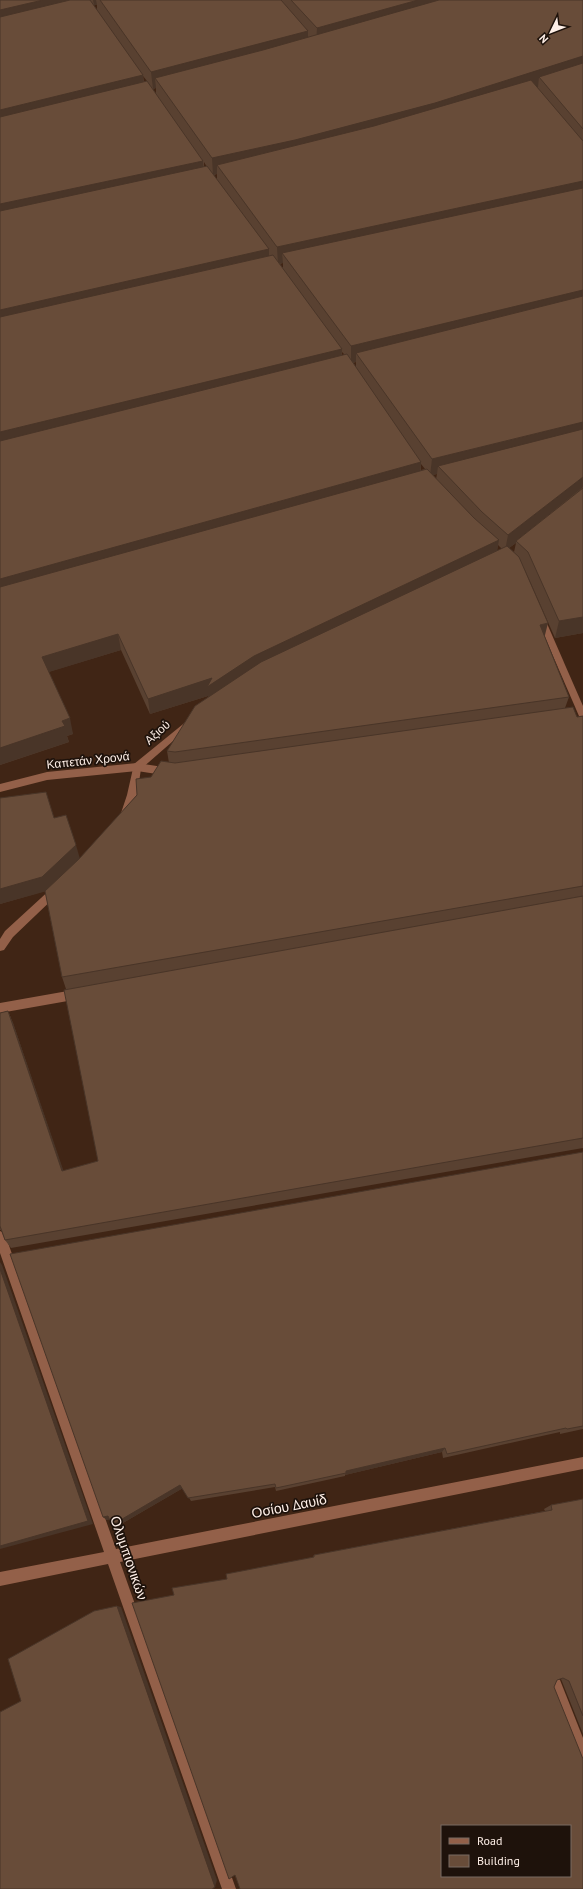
<svg xmlns="http://www.w3.org/2000/svg" width="583" height="1889" viewBox="0 0 583 1889" font-family="'PT Sans',sans-serif">
<style>
.lines{fill:none;stroke-linecap:round;stroke-linejoin:round}
.lane{fill:#936049;fill-rule:evenodd}
.street{fill:#936049;fill-rule:evenodd}
.wall{fill:#594131;fill-rule:evenodd}
.shaded-wall{fill:#493528}
.building{fill:#684c39;stroke:#493528;fill-rule:evenodd}
.labels{text-anchor:middle;dominant-baseline:central;stroke-width:3.5;stroke-linejoin:round;paint-order:stroke}
.street-label{font-size:12px;fill:#feefe7;stroke:#1e120b}
.near-street-label{font-size:14px;fill:#feefe7;stroke:#1e120b}
</style>
<rect width="100%" height="100%" fill="#402515"/>
<g class="lines">
<g class="lane">
<polygon points="193,716 197,719 196,721 141,769 137,795 130,816 125,820 122,819 120,816 127,795 134,764"/>
<polygon points="56,886 59,887 61,890 59,893 13,937 4,950 0,951 0,939 5,931 53,887"/>
</g>
<g class="street">
<polygon points="541,616 545,619 583,706 583,719 579,716 537,619"/>
<polygon points="137,763 170,768 175,772 170,776 137,771 47,780 0,792 0,784 47,772"/>
<polygon points="79,989 83,991 84,994 83,997 79,999 0,1013 0,1003"/>
<polygon points="0,1231 4,1233 6,1237 116,1549 583,1457 583,1469 120,1562 236,1889 222,1889 108,1564 0,1586 0,1572 104,1552 0,1253"/>
<polygon points="555,1678 560,1680 583,1738 583,1762 578,1760 548,1685 550,1680"/>
</g>
</g>
<g class="wall">
<path d="M0 0H583V633L555 638 524 568 545 637 569 697 565 708 577 717 583 716V1148L11 1248 5 1240 1 1230H0V1013L8 1011 13 1023 63 1171 98 1161 66 989 62 977 45 891 0 904V798L54 818 80 859 137 795 151 777 169 763 167 751 208 697V696L150 714 121 650 48 672 73 734 67 736 69 742 0 765ZM94 5H97V10ZM143 76 147 81H144ZM156 88V94L153 89ZM204 162 207 167H204ZM217 174V180L214 175ZM283 263V268L280 264ZM342 352 345 355 342 356ZM356 362V367L353 363ZM421 464 425 469 421 470ZM437 474 436 479 433 475ZM516 543 514 552 509 548ZM498 545 502 549 497 551Z"/>
<polygon points="583,1152 583,1429 560,1434 560,1432 443,1458 442,1452 345,1475 345,1476 276,1491 275,1487 191,1501 183,1488 116,1527 109,1519 107,1520 103,1517"/>
<polygon points="583,1499 583,1734 561,1679 560,1679 174,1595 227,1579 313,1557 314,1555 545,1511 544,1509 551,1505"/>
</g>
<g class="shaded-wall">
<polygon points="43,0 85,0 0,28 0,10"/>
<polygon points="93,0 96,0 97,5 94,5"/>
<polygon points="418,0 476,0 316,45 317,28"/>
<polygon points="308,31 308,48 155,78 156,88 153,89 151,72"/>
<polygon points="583,56 583,72 539,77 538,87 434,121 217,165 217,174 213,175 212,158"/>
<polygon points="143,75 145,92 0,128 0,110"/>
<polygon points="203,161 204,178 0,222 0,204"/>
<polygon points="583,181 583,198 282,253 283,263 278,264 277,247"/>
<polygon points="269,249 269,266 0,328 0,310"/>
<polygon points="583,290 583,306 356,353 356,362 351,363 351,346"/>
<polygon points="342,349 341,366 0,450 0,432"/>
<polygon points="583,422 583,438 438,466 437,474 430,476 432,459"/>
<polygon points="421,462 420,479 0,596 0,579"/>
<polygon points="583,477 583,487 516,541 516,543 505,551 508,535"/>
<polygon points="499,540 496,557 208,702 208,696 150,714 148,699 254,656"/>
<polygon points="583,617 583,633 555,638 559,621"/>
<polygon points="548,623 544,639 540,625"/>
<polygon points="118,634 121,650 46,673 42,657"/>
<polygon points="70,718 73,734 67,736 69,742 0,765 0,748"/>
<polygon points="76,845 80,859 47,891 0,904 0,889"/>
<polygon points="8,1011 13,1023 67,1181 62,1171"/>
<polygon points="0,1262 2,1265 93,1524 0,1549"/>
<polygon points="445,1448 442,1452 345,1475 346,1471"/>
<polygon points="180,1485 183,1488 116,1527 112,1525"/>
<polygon points="108,1516 112,1519 107,1520 103,1517"/>
<polygon points="117,1606 121,1607 217,1880 215,1887"/>
</g>
<g class="building">
<polygon points="0,0 43,0 0,10"/>
<polygon points="70,0 90,0 143,75 0,110 0,17"/>
<polygon points="100,0 281,0 308,31 151,72"/>
<polygon points="291,0 418,0 317,28"/>
<polygon points="439,0 583,0 583,56 435,103 295,140 212,158 155,78 263,50"/>
<polygon points="583,63 583,129 539,77"/>
<polygon points="531,80 583,141 583,181 277,247 217,165 374,126"/>
<polygon points="147,81 203,161 0,204 0,117"/>
<polygon points="207,166 269,249 0,310 0,211"/>
<polygon points="583,188 583,290 351,346 282,253"/>
<polygon points="273,255 342,349 0,432 0,317"/>
<polygon points="583,296 583,422 432,459 356,353"/>
<polygon points="347,354 421,462 0,579 0,441"/>
<polygon points="583,429 583,477 508,535 482,512 438,466"/>
<polygon points="427,469 474,518 499,540 254,656 207,687 212,678 148,699 118,634 42,657 70,718 62,721 65,726 0,748 0,587"/>
<polygon points="583,488 583,617 559,621 528,552 516,541"/>
<polygon points="507,546 519,557 548,623 540,625 569,697 175,752 167,751 195,706 261,662"/>
<polygon points="573,707 577,717 583,716 583,886 62,977 45,891 79,859 137,795 136,779 151,777 161,761 175,763"/>
<polygon points="46,792 54,818 66,815 76,845 42,877 0,889 0,798"/>
<polygon points="583,896 583,1138 5,1240 0,1226 0,1013 8,1011 62,1171 98,1161 64,990"/>
<polygon points="583,1152 583,1426 567,1429 566,1428 447,1454 445,1448 346,1471 346,1473 276,1488 275,1484 188,1498 180,1485 112,1525 108,1516 103,1517 10,1254"/>
<polygon points="0,1269 88,1521 0,1546"/>
<path d="M583 1499V1716L569 1681 563 1678 557 1680 554 1687 583 1759V1889H240L235 1875 229 1879 132 1603 174 1595 172 1588 227 1579 226 1574 314 1557V1555L552 1510 551 1505ZM442 1826H570V1876H442Z"/>
<polygon points="117,1606 215,1887 212,1889 0,1889 0,1712 21,1701 8,1659 94,1611"/>
</g>
<g class="labels">
<g class="street-label">
<text transform="translate(157 732) rotate(-42)">Αξιού</text>
<text transform="translate(88 760) rotate(-6)">Καπετάν Χρονά</text>
</g>
<g class="near-street-label">
<text transform="translate(289 1506) rotate(-11)">Οσίου Δαυίδ</text>
<text transform="translate(129 1558) rotate(71)">Ολυμπιονικών</text>
</g>
</g>
<rect x="441" y="1825" width="130" height="52" fill="#1e120b" stroke="#786a63"/>
<rect x="449" y="1838" width="20" height="6" fill="#936049" stroke="#786a63"/>
<text x="477" y="1845" font-size="12" fill="#feefe7">Road</text>
<rect x="449" y="1855" width="20" height="12" fill="#684c39" stroke="#786a63"/>
<text x="477" y="1865" font-size="12" fill="#feefe7">Building</text>
<g transform="translate(551 32) rotate(227)" stroke="#1e120b" stroke-width="3" paint-order="stroke">
<path d="M0-3L7 15L0 10L-7 15Z" fill="#feefe7"/>
<text y="-6" font-size="11" font-weight="bold" text-anchor="middle" fill="#feefe7">N</text>
</g>
</svg>
